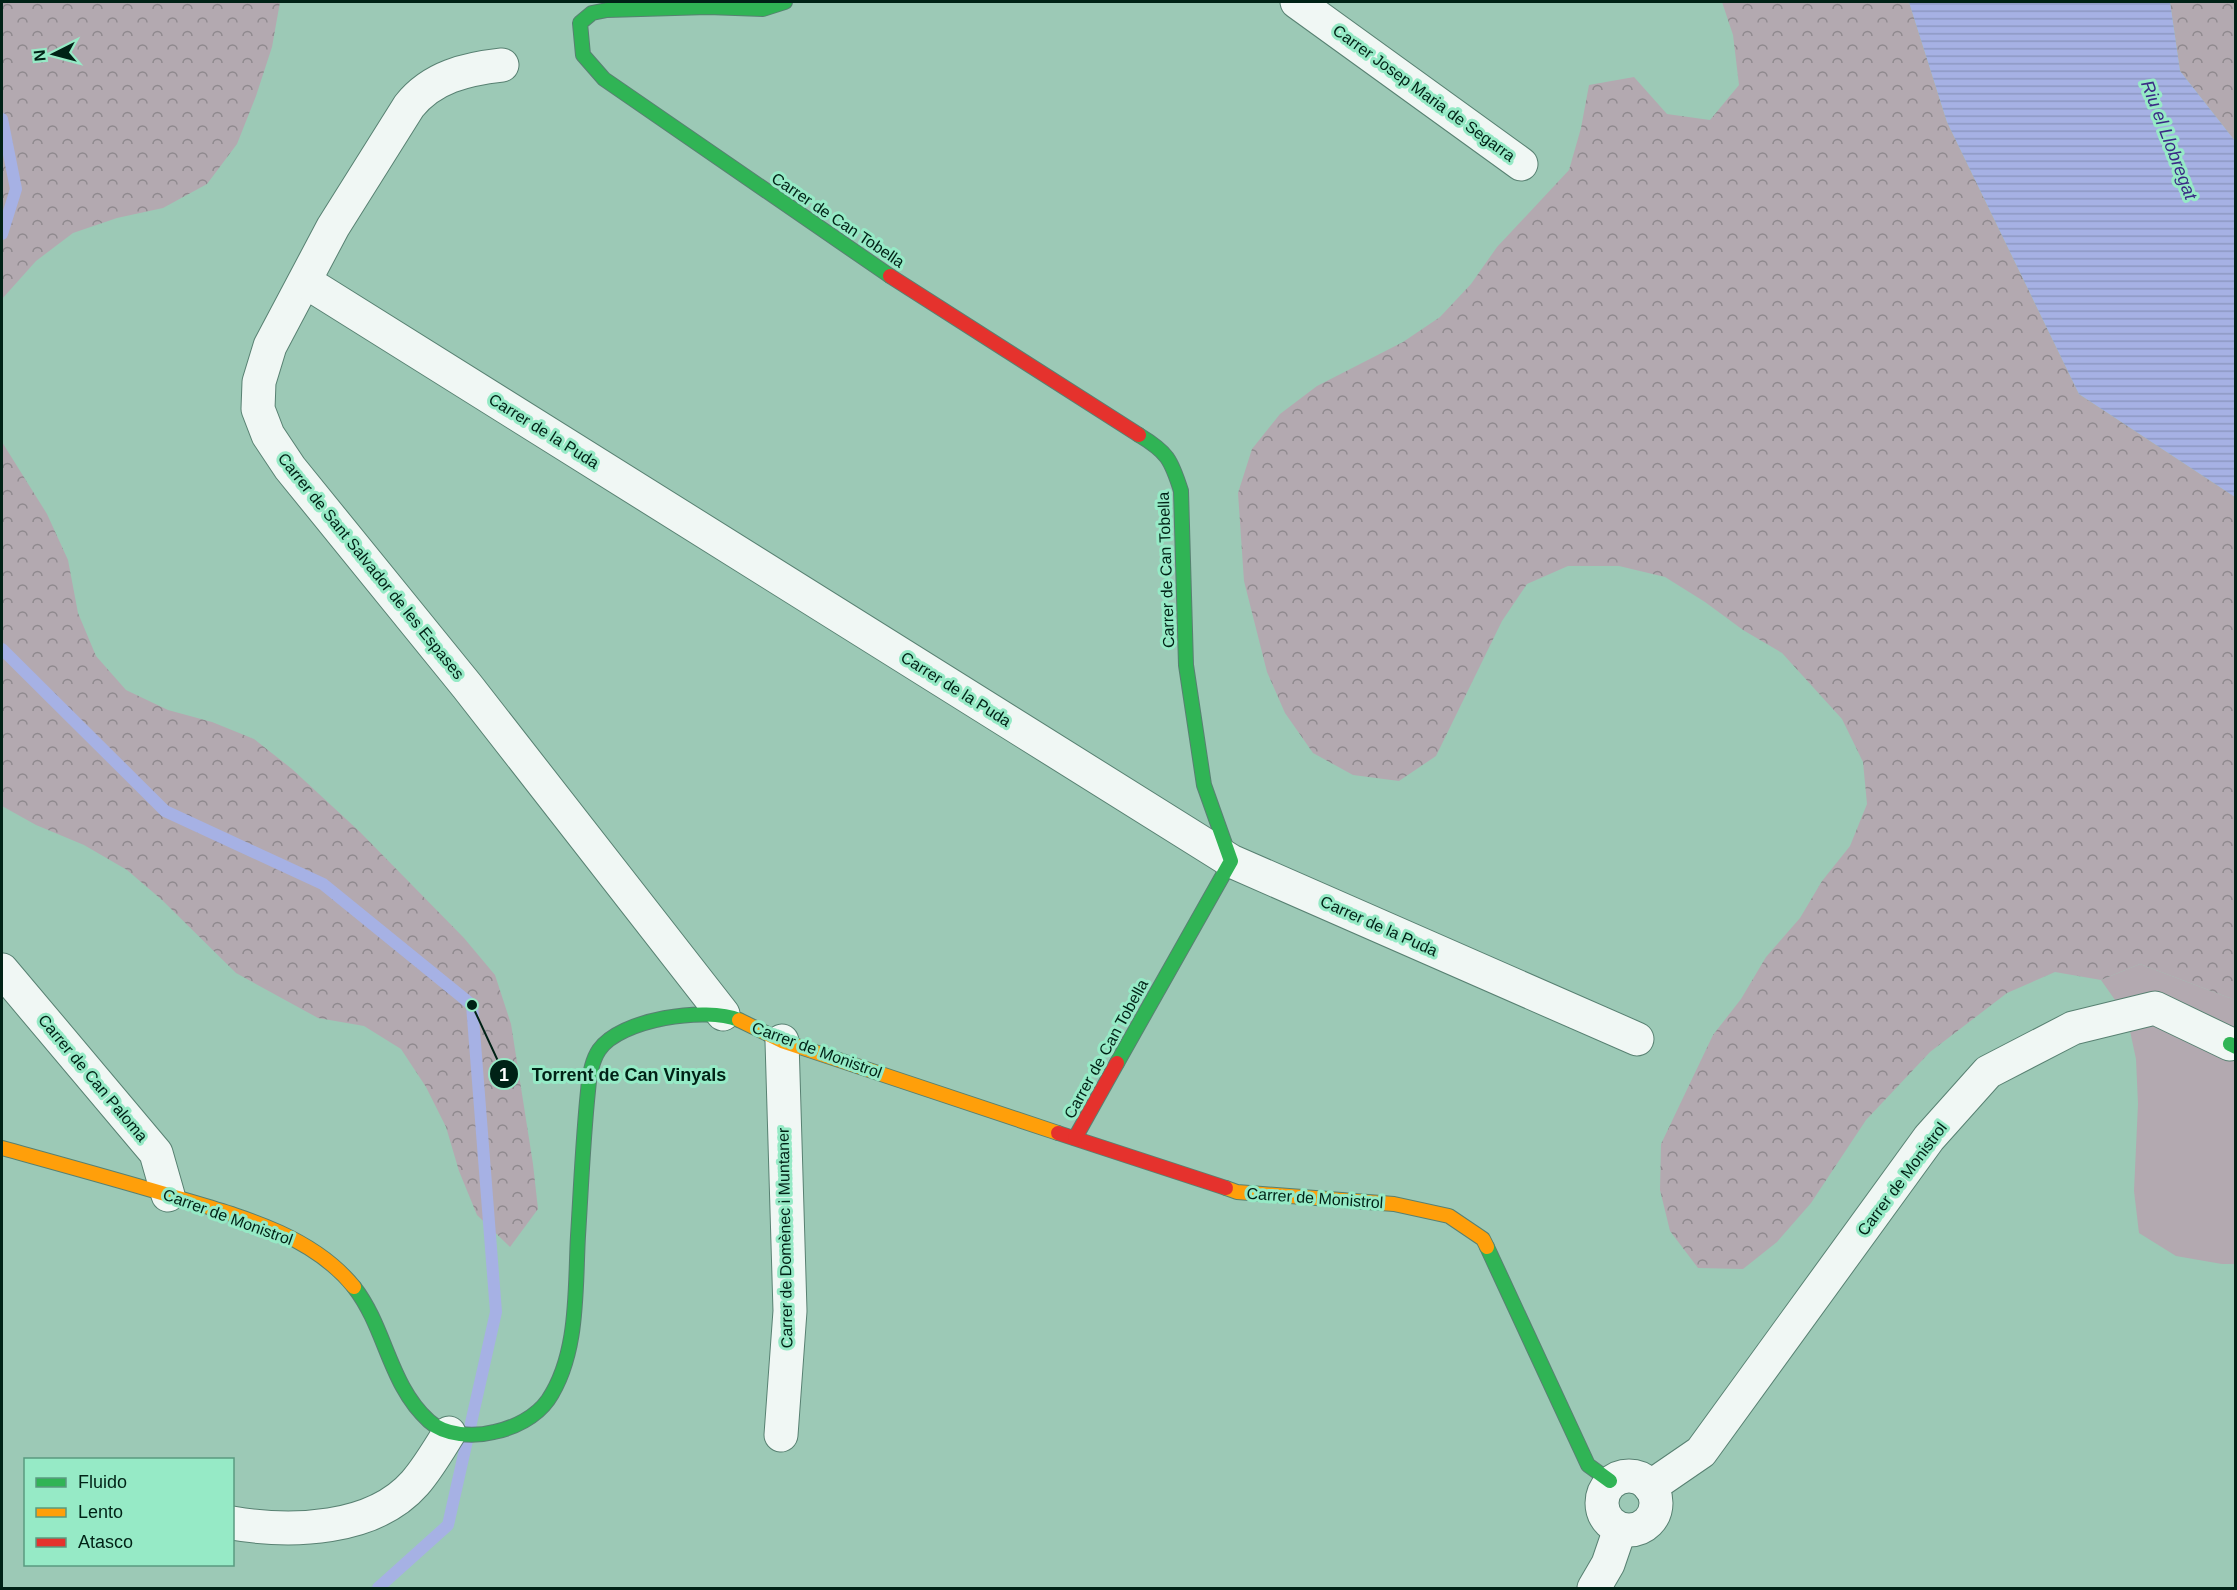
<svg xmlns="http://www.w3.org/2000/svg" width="2237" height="1590" viewBox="0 0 2237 1590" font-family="Arial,sans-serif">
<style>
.green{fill:#b3a9b0}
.forest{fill:url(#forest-crowns)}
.water{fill:url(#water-rules)}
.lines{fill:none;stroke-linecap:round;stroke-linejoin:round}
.stream{stroke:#a6b1e4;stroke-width:12}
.street-casing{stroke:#588172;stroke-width:35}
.fast-casing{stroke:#588172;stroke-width:16}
.slow-casing{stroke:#588172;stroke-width:16}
.jam-casing{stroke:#588172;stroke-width:16}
.street{stroke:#f0f7f4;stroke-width:33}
.fast{stroke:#30b455;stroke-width:14}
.slow{stroke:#ff9f0a;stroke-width:14}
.jam{stroke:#e5322d;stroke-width:14}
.labels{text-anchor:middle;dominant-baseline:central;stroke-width:6;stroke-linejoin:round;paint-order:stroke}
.street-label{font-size:16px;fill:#002216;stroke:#96eac6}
.water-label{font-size:18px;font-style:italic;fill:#3b2a85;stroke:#96eac6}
.leader{fill:none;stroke:#002216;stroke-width:2}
.callout-dot{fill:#002216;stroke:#96eac6;stroke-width:2}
.mark-label{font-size:18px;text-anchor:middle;font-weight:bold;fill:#fff}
.callout-label{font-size:18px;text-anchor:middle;font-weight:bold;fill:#002216;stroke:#96eac6;stroke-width:6;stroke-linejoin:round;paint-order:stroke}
</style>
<defs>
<pattern id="forest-crowns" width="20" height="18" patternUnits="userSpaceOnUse" patternTransform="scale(1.5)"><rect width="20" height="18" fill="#b3a9b0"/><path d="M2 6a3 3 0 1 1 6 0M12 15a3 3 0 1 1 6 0" fill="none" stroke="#8f898e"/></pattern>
<pattern id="water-rules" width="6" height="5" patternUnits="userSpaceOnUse" patternTransform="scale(1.5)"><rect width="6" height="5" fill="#a6b1e4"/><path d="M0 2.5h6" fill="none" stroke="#8d98c3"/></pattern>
</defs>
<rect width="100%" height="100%" fill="#9cc9b6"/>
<polygon class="green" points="2140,964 2235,1000 2235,1264 2222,1264 2176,1256 2139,1233 2134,1191 2138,1104 2136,1059 2127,1017 2101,980"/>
<g class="forest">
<polygon points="2,2 280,2 272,47 256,96 237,144 207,184 163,208 117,218 73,233 36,261 2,299"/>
<polygon points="1722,2 1909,2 1947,122 2079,394 2235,497 2235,1000 2140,964 2101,980 2055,972 2007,993 1930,1052 1866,1120 1811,1203 1777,1242 1743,1269 1698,1268 1670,1231 1660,1190 1661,1144 1713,1035 1741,999 1766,957 1800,918 1822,881 1850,846 1867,804 1863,762 1842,719 1782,653 1743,630 1705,602 1665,577 1619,566 1568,566 1527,584 1502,621 1436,756 1399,781 1353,775 1313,753 1285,713 1267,672 1244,581 1238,493 1252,449 1280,414 1317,386 1403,342 1440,317 1471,284 1497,247 1569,170 1581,128 1589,85 1634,77 1667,114 1710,120 1739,85 1733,35"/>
<polygon points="2170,2 2235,2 2235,141 2180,71"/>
<polygon points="2,442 47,514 68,560 78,613 96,656 126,690 168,710 212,722 254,739 292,769 360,832 464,938 495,975 511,1024 533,1164 538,1209 510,1247 477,1215 459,1171 446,1127 426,1087 401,1049 364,1026 318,1018 236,973 162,900 127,870 84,845 36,825 2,806"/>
</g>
<polygon class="water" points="1909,2 2170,2 2180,71 2235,141 2235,497 2079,394 1947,122"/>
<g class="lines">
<g class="stream">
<polyline points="2,119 16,189 2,234"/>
<polyline points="2,649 165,811 323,884 472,1005 496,1312 448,1525 378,1588"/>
</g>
<g class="street-casing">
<g id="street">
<polyline points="1297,2 1521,164"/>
<path d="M502 65C466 69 432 77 409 106L333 227 270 346 259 382 258 409 268 435 290 468 467 686 723 1014"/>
<polyline points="306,282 1231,861 1637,1039"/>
<polyline points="2,970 156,1153 168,1195"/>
<polyline points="781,1435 790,1311 782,1041"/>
<circle cx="1629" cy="1503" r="27"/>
<polyline points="1650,1487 1701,1452 1929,1138 1988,1072 2073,1028 2155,1008 2230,1044"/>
<path d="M232 1523C291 1533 373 1531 415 1483 428 1468 439 1449 449 1433"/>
<polyline points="1594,1588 1608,1564 1620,1529"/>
</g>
</g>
<g class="fast-casing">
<g id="fast">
<polyline points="785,2 763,9 708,7 607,10 592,13 580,23 583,55 604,79 890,276"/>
<polyline points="2230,1044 2236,1047"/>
<path d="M1117 1063 1231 861 1204 785 1186 665 1181 491C1171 459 1167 452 1139 435"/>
<polyline points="1487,1247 1588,1465 1610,1481"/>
<path d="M354 1287C386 1328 389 1385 429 1421 445 1436 474 1437 494 1432 514 1428 536 1417 548 1400 579 1354 575 1289 578 1236 581 1188 583 1139 588 1091 589 1078 591 1062 599 1050 620 1019 706 1006 739 1020"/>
</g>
</g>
<g class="slow-casing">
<g id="slow">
<polyline points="739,1020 782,1041 1058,1133"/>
<path d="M2 1148C56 1163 111 1178 165 1194 230 1214 309 1231 354 1287"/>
<polyline points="1226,1188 1237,1192 1394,1204 1449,1216 1483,1239 1487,1247"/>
</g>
</g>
<g class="jam-casing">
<g id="jam">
<polyline points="890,276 1139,435"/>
<polyline points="1058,1133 1226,1188"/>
<polyline points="1075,1138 1117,1063"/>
</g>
</g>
<use href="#street" class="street"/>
<use href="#fast" class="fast"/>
<use href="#slow" class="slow"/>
<use href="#jam" class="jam"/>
</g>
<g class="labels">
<g class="street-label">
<text transform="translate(1424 93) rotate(36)">Carrer Josep Maria de Segarra</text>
<text transform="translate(838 220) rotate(34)">Carrer de Can Tobella</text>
<text transform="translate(544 431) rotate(32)">Carrer de la Puda</text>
<text transform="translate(371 566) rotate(51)">Carrer de Sant Salvador de les Espases</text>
<text transform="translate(1166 570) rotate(-92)">Carrer de Can Tobella</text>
<text transform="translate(956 689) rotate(32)">Carrer de la Puda</text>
<text transform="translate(1379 926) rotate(24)">Carrer de la Puda</text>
<text transform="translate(1106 1049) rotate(-61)">Carrer de Can Tobella</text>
<text transform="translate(817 1050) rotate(20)">Carrer de Monistrol</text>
<text transform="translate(93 1078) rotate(50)">Carrer de Can Paloma</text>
<text transform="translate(1902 1179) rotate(-53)">Carrer de Monistrol</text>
<text transform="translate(1315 1198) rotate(4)">Carrer de Monistrol</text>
<text transform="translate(228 1217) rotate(20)">Carrer de Monistrol</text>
<text transform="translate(785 1238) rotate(-91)">Carrer de Domènec i Muntaner</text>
</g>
<g class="water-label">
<text transform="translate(2169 140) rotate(69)">Riu el Llobregat</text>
</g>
</g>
<path class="leader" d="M472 1005L504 1074"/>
<g class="callout-dot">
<circle cx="472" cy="1005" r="6"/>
<circle cx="504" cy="1074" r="15"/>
</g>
<g class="mark-label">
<text x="504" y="1081">1</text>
</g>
<g class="callout-label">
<text x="629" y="1081">Torrent de Can Vinyals</text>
</g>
<rect width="2237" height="1590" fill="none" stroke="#002216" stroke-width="6"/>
<rect x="24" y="1458" width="210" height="108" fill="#96eac6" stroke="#5a9a80" stroke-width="1.5"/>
<rect x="36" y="1478" width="30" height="9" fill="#30b455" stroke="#5a9a80" stroke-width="1.5"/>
<text x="78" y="1488" font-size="18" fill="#002216">Fluido</text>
<rect x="36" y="1508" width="30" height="9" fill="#ff9f0a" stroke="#5a9a80" stroke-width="1.5"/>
<text x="78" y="1518" font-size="18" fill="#002216">Lento</text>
<rect x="36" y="1538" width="30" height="9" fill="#e5322d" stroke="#5a9a80" stroke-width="1.5"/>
<text x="78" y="1548" font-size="18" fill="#002216">Atasco</text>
<g transform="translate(54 54) rotate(264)" stroke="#96eac6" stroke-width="4.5" paint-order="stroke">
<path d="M0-4.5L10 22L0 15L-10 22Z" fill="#002216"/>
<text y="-9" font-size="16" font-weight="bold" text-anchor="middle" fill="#002216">N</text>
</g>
</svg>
